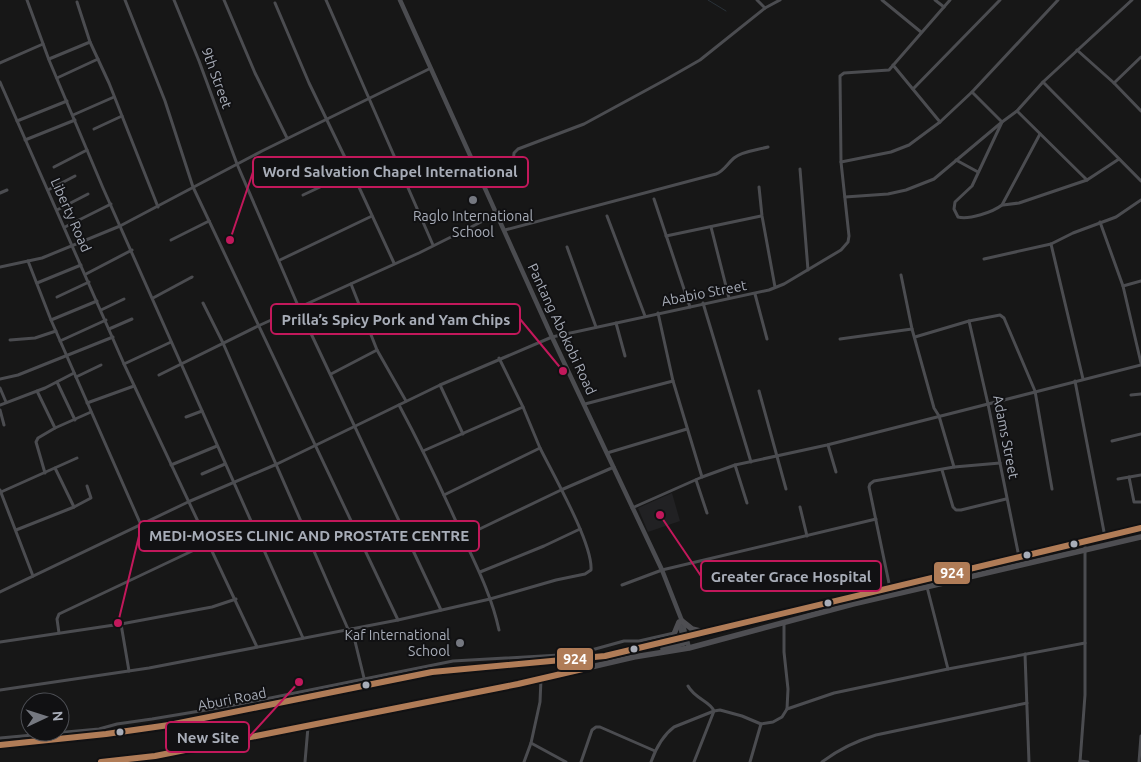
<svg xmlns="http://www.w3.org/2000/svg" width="1141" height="762" viewBox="0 0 1141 762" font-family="Ubuntu,sans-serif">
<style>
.built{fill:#212123}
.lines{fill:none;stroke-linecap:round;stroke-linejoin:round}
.stream{stroke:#2a3239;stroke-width:1}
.minor{stroke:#4b4c50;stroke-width:3}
.tertiary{stroke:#4b4c50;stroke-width:4.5}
.trunk{stroke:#4e4e52;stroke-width:5.5}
.bus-1-casing{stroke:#111113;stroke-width:10}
.bus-1{stroke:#b07c57;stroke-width:6}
.poi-dot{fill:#757880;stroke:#111113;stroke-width:2}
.bus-dot{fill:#a8adb8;stroke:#111113;stroke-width:2}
.labels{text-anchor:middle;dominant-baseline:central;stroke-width:4;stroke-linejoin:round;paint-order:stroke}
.street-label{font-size:14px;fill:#a8adb8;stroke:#111113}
.poi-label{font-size:14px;fill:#a8adb8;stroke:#111113}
.leader{fill:none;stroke:#c2185b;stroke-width:2}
.callout-dot{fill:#c2185b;stroke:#111113;stroke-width:2}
.callout{fill:#111113;stroke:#c2185b;stroke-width:2}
.callout-label{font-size:15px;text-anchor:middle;font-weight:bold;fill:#a8adb8}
.line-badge{stroke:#111113;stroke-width:2}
.badge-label{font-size:14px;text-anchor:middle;font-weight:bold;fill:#fff}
</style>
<rect width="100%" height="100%" fill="#171717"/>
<polygon class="built" points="672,493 680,521 648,532 638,508"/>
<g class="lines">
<polyline class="stream" points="708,0 726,11"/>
<g class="minor">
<polyline points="27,0 49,60 103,188 303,638"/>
<polyline points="125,0 165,101 193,187 398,620"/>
<polyline points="174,0 199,61 237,164 299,308 441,610"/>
<polyline points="224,0 255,73 287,138"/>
<polyline points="326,0 433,245"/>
<polyline points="757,0 765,8"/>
<polyline points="882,0 921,32"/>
<polyline points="935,0 944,7"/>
<polyline points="77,2 90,42 109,83 158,207"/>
<polyline points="275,3 309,83 352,172 394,263"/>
<polyline points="1077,50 1114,83 1141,111"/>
<polyline points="49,59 90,42"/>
<polyline points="0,63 43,44"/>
<polyline points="893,65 940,122"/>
<polyline points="57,78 98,59"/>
<polyline points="0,82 124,364 257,647"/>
<polyline points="1043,82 1141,181"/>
<polyline points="1114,83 1141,57"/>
<polyline points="913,89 1000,0"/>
<path d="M972 92 1002 122 972 186 955 202 954 209 958 217C969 220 993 212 1002 205L1040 134"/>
<polyline points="1017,111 1087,180"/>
<polyline points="73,115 114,97"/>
<polyline points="17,121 67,101"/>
<polyline points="94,129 122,116"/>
<polyline points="25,140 75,120"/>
<polyline points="956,160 978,172"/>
<polyline points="841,162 891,152 909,145 940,122 972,92 1058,0"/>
<polyline points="54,167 87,150"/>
<polyline points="800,169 808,270"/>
<path d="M482 182C501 175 513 176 514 153L518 149 584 124 665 80 700 60 765 8 780 0"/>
<polyline points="759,187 762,216 775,287"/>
<polyline points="48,190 75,176"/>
<polyline points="0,193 7,190"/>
<polyline points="303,195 352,172"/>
<polyline points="845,197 888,194 906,190 934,179 1002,122 1017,111 1043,82 1132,0"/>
<polyline points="654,199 690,307"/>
<polyline points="1003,205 1019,203 1087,180 1119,159"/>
<polyline points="57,210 88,194"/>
<polyline points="607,216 645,316"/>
<polyline points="1100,222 1123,286 1141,363"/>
<polyline points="65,227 111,204"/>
<polyline points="711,227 729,298"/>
<path d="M505 230 716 174C724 171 727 164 734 158 742 151 757 150 768 147"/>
<polyline points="666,236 761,216"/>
<polyline points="171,240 209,221"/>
<polyline points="1051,244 1083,379"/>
<polyline points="567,247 596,327"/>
<polyline points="984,259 1051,244 1073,233 1116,217 1141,200"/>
<polyline points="280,260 372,216"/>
<polyline points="28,261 51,320 141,525"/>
<polyline points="0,267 42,258 120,226 262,151 431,68"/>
<polyline points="86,274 132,250"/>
<polyline points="901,275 912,329 934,408 939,416 954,467 1000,463"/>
<polyline points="37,283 81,265"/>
<polyline points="351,284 377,350 406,401"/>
<polyline points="1123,286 1141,281"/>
<polyline points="755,294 767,339"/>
<polyline points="57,297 89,282"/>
<polyline points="153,298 192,277"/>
<polyline points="203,303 223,343 348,629"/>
<polyline points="703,303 751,462"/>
<polyline points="101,310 124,299"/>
<polyline points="658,313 673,381 702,477"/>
<polyline points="51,320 97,301"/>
<polyline points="969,321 988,404 1019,557"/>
<polyline points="616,323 625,356"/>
<polyline points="109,329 132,319"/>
<polyline points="915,337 969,321 1000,315 1004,318 1035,391 1052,489"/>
<polyline points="840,339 912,329"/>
<polyline points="10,340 35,338 56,331"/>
<polyline points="60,341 106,320"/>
<polyline points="124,364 171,342"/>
<polyline points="331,374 377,350"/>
<polyline points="159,375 258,326 419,253 497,214"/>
<polyline points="76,377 101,365"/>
<polyline points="0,379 18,375 113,337"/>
<polyline points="1075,381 1105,537"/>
<polyline points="57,382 75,420"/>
<polyline points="440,385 463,434"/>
<polyline points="0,388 6,402"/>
<polyline points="37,391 55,428"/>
<polyline points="759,391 786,489"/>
<polyline points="1131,395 1141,394"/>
<polyline points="87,403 134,386"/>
<polyline points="585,404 673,381"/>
<polyline points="0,405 45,388 74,373"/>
<path d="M399 405C422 448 443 492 463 537 477 567 492 597 499 630"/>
<polyline points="0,410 4,425"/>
<polyline points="186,417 202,411"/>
<polyline points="1112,441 1141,434"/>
<polyline points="828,445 836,472"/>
<polyline points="423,451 523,407"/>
<polyline points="607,453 687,429"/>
<polyline points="171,465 217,446"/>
<polyline points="735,465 747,503"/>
<polyline points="942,470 953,507 956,510 961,510 1006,499"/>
<polyline points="45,473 36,442 38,438 55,428 91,412"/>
<polyline points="202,474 225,464"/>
<polyline points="1129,477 1134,502 1141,502"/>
<polyline points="1118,479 1141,475"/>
<polyline points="696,480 707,513"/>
<polyline points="0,490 33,576"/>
<polyline points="1,492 77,458"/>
<polyline points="444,495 540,448 523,407 499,358"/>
<polyline points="74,507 91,498 87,486"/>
<polyline points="800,507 807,536"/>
<polyline points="632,508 702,477 735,465 827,445 1141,365"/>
<polyline points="16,530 74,507 55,468"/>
<polyline points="463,537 561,490 614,467"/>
<polyline points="480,572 544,546 580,529"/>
<polyline points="622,585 662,570 876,519"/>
<polyline points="927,587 948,669 1085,643"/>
<polyline points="890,588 869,487 870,484 874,481 954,467"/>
<polyline points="0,592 188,502 277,464 440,385 552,337 769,290 784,284 841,250 848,242 849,236 841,162 840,76 844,73 889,70 950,0"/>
<polyline points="121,624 129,671"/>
<polyline points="352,629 364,678"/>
<polyline points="59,633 57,619 59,614 209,543"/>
<polyline points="0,642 121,624 212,607 236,599"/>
<polyline points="1025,654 1029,762"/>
<polyline points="541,679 540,702 531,743 566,762"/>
<path d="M688 686C695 699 710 701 714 711L694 762"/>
<path d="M0 690 149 668 398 620 490 599 556 580 585 574 591 570C593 544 553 474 540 448"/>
<polyline points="787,709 834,693 948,669"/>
<polyline points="0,738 99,729 117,724 152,719 236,705 453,661 577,654 624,641 639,641 674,633"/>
<polyline points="1080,761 1088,762"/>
<polyline points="305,762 308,727"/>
<polyline points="524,762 531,743"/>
<polyline points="581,762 592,730 596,727 600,727 655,751"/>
<path d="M651 762C656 748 662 736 674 727L714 711 720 710 742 716 761 724 773 722 782 717 787 709 788 689 784 652V622"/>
<polyline points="750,762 761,724"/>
<path d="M822 762C839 749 856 741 876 735L1027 703"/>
<polyline points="1080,762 1085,695 1085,542"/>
<polyline points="1139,762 1141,736"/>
</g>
<g class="tertiary">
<polyline points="400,0 552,337 662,570 682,621 689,648"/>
<polyline points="679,622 683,638"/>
</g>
<g class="trunk">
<polyline points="682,621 692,629 704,632"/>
<polyline points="672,639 679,622"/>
<polyline points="663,649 684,643 687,637"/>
<path d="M0 745C56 740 113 735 169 725 257 709 344 687 432 672 489 663 547 664 605 656L1141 528"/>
<polyline points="101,762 155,756 253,737 518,684 634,657 689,648 853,604 1141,537"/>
</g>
<g class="bus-1-casing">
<g id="bus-1">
<polyline points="0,745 106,734 169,725 432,672 605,656 1141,528"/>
<polyline points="101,762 155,756 518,684 587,668"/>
</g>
</g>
<use href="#bus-1" class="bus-1"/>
</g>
<g class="poi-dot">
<circle cx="473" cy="200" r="5"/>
<circle cx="460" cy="643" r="5"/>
</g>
<g class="bus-dot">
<circle cx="1074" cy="544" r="4.5"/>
<circle cx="1027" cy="555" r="4.5"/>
<circle cx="828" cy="603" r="4.5"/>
<circle cx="634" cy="649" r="4.5"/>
<circle cx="366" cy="685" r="4.5"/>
<circle cx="120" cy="732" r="4.5"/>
</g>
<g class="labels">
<g class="street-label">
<text transform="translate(217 78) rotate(70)">9th Street</text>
<text transform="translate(71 215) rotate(66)">Liberty Road</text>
<text transform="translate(704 293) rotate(-11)">Ababio Street</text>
<text transform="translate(562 329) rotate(65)">Pantang Abokobi Road</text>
<text transform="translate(1006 437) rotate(79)">Adams Street</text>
<text transform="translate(232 699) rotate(-11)">Aburi Road</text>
</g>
<g class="poi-label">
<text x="473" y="216">Raglo International<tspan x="473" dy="16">School</tspan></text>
<text x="450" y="635" text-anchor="end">Kaf International<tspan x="450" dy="16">School</tspan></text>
</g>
</g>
<path class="leader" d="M230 240L253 172M563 371L520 319M118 623L139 536M660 515L701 576M299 682L249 737"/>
<g class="callout-dot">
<circle cx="230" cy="240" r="5"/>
<circle cx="563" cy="371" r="5"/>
<circle cx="118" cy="623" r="5"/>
<circle cx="660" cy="515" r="5"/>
<circle cx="299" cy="682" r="5"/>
</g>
<g class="callout">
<rect x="253" y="157" width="275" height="30" rx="5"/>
<rect x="271" y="304" width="249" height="30" rx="5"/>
<rect x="139" y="521" width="340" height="30" rx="5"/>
<rect x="701" y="561" width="180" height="30" rx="5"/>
<rect x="166" y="722" width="83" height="30" rx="5"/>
</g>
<g class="callout-label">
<text x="390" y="177">Word Salvation Chapel International</text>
<text x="396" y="325">Prilla’s Spicy Pork and Yam Chips</text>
<text x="309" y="541">MEDI-MOSES CLINIC AND PROSTATE CENTRE</text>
<text x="791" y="582">Greater Grace Hospital</text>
<text x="208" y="743">New Site</text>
</g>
<g class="line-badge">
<rect x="933" y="561" width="38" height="24" rx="5" fill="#b07c57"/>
<rect x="556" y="647" width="38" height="24" rx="5" fill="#b07c57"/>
</g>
<g class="badge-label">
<text x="952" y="578">924</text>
<text x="575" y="664">924</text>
</g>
<g transform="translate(45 717) rotate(86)"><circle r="24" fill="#111113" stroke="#4d4f55"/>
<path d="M0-4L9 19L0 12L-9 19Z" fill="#757880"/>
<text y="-8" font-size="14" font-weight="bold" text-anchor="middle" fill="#a8adb8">N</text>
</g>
</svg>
